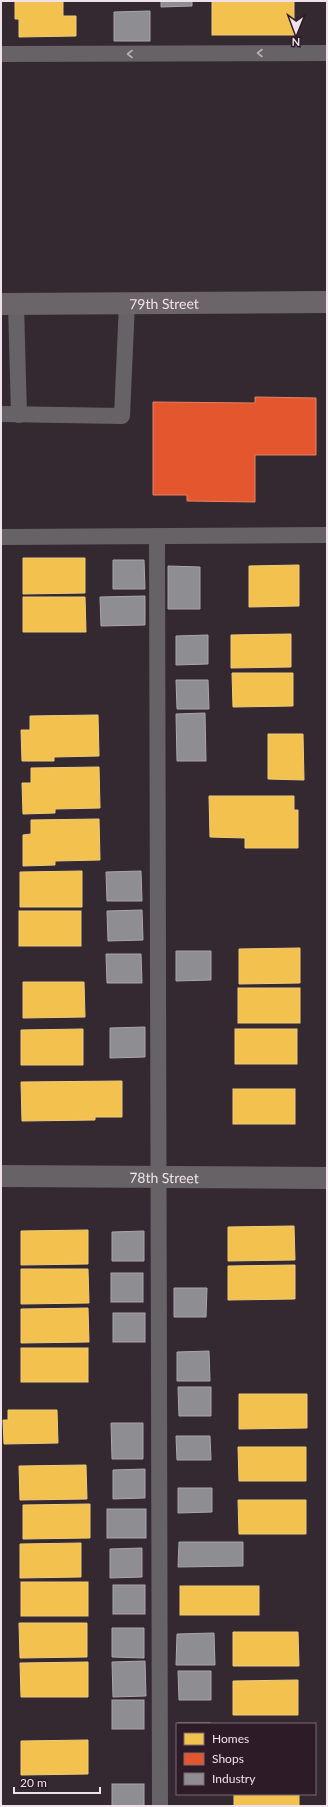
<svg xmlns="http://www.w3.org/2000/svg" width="328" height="1807" viewBox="0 0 328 1807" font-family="Lato,sans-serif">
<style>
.homes{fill:#f2c14e;stroke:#f1cb7d}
.shops{fill:#e4572e;stroke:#e78166}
.industry{fill:#8d8d92;stroke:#aaa6ac}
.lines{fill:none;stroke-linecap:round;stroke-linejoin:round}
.service{stroke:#676266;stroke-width:16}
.minor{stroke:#676266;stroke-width:22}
.secondary{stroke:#6b6468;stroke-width:22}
.oneway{stroke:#b9afb5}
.labels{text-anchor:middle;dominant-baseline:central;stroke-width:4;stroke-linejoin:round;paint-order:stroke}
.street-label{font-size:14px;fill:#efe2ea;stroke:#2e1b28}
</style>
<rect width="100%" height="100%" fill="#342931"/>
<g class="homes">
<polygon points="15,1 63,1 63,16 76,16 76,36 19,37 19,19 15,19"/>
<rect x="212" y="1" width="82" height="34"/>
<polygon points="23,558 85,558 85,593 23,594"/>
<polygon points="299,565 299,606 249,607 249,566"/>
<polygon points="23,597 85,597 86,632 23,632"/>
<polygon points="291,634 291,667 231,668 231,635"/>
<polygon points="232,673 293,673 293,706 233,707"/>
<polygon points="98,715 99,756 54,757 54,761 22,761 21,730 30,730 30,716"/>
<polygon points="268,734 303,734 304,780 268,779"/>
<polygon points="99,767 100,808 55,809 55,813 23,814 22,783 31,783 31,768"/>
<polygon points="209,796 294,796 294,810 298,810 298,848 245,848 245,838 210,837"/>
<polygon points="99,819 100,860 55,861 55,865 23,866 23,835 31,834 31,820"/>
<polygon points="82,871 82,907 20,907 20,872"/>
<rect x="19" y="911" width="62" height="35"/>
<polygon points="300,948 300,983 239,984 239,949"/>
<polygon points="23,982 84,982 85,1017 23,1018"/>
<rect x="238" y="988" width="62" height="35"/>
<polygon points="83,1029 83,1065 21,1065 21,1030"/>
<rect x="235" y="1029" width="62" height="35"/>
<polygon points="122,1081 122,1117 95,1117 95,1120 22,1121 21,1082"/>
<rect x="233" y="1089" width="62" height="35"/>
<polygon points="294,1226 295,1260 228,1261 228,1227"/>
<polygon points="88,1230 88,1264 21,1265 21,1231"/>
<polygon points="295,1265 295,1299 228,1300 228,1266"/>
<polygon points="21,1269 88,1269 89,1303 21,1304"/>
<polygon points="88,1308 89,1342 21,1343 21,1309"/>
<rect x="21" y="1348" width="67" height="34"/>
<polygon points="239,1394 307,1394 307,1428 239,1429"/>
<polygon points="8,1410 57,1410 58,1443 4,1444 3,1420 8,1420"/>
<polygon points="238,1447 306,1447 306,1481 239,1481"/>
<polygon points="86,1465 87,1499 20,1500 19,1466"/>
<polygon points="238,1500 306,1500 306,1534 239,1534"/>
<polygon points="90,1504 90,1538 23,1539 23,1505"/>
<polygon points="81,1543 81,1577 20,1578 20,1544"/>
<rect x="21" y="1582" width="67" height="34"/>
<rect x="180" y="1586" width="79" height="29"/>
<polygon points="19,1623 87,1623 87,1657 20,1658"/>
<polygon points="233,1632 298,1632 299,1666 233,1666"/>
<polygon points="88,1662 88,1697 21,1697 20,1663"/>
<polygon points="298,1680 298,1715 233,1715 233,1681"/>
<polygon points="88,1740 88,1774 21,1775 21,1741"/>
<rect x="234" y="1794" width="65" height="12"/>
</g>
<polygon class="shops" points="255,397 316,398 316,455 255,455 255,502 187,501 187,495 153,495 153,402 255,403"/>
<g class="industry">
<polygon points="161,1 192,1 192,6 161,7"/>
<polygon points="150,11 150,41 114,41 114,12"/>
<polygon points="113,560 144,560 145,589 113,589"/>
<polygon points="168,566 200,567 200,609 168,609"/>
<polygon points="145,596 145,625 101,626 100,597"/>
<polygon points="208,635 208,664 176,665 176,636"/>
<polygon points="176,680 208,680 209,709 177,709"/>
<polygon points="205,713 206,761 177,761 176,714"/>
<polygon points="141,871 142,901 107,901 106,872"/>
<polygon points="142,910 143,940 108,941 107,911"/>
<polygon points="176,951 211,951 211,980 176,981"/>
<polygon points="106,954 141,954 142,983 107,983"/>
<polygon points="145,1027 145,1057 110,1058 110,1028"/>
<polygon points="144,1231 144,1261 112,1261 112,1232"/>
<rect x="111" y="1273" width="32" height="29"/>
<polygon points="174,1288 207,1288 206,1317 174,1317"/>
<rect x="113" y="1313" width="32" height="29"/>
<polygon points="209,1351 210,1381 177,1381 177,1352"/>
<polygon points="178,1387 211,1387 211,1416 179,1416"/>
<polygon points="111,1423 143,1423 143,1459 112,1459"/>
<polygon points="176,1436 210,1436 211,1460 177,1460"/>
<polygon points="145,1469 145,1498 113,1499 113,1470"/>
<polygon points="178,1488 212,1488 212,1512 178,1513"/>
<rect x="107" y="1509" width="39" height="29"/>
<polygon points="179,1542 243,1542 243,1566 178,1567"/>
<polygon points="142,1548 142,1577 110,1578 110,1549"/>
<rect x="113" y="1585" width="32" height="29"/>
<polygon points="112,1628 144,1628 144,1658 112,1657"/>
<polygon points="214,1633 215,1665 176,1665 177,1634"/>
<polygon points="145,1661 146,1696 113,1697 112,1662"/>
<polygon points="178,1671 211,1671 211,1700 179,1700"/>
<rect x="112" y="1700" width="32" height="29"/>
<rect x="178" y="1723" width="32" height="1"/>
<rect x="112" y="1784" width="32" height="22"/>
</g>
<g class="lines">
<g class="service">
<polyline points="1,54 327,53"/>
<polyline points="16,304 19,415"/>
<polyline points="1,414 122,416 127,303"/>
<polyline points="157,536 160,1806"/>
<polyline points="1,537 327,535"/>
</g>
<path class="minor" id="s1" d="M1 1176 327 1178"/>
<path class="secondary" id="s2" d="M1 304 327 302"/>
</g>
<defs><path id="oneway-chevron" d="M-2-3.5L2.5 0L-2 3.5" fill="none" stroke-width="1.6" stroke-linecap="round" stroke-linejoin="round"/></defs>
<g class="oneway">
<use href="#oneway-chevron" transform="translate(260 53) rotate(180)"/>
<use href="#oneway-chevron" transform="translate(130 54) rotate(180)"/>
</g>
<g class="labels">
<g class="street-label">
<text stroke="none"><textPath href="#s2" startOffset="163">79th Street</textPath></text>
<text stroke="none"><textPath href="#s1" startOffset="163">78th Street</textPath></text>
</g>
</g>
<rect width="328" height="1807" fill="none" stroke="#efe2ea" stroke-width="4"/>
<rect x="176" y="1723" width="140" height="72" fill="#2e1b28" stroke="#7b6b76"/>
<rect x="184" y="1733" width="20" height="12" fill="#f2c14e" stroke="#7b6b76"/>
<text x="212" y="1743" font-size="12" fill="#efe2ea">Homes</text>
<rect x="184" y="1753" width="20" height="12" fill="#e4572e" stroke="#7b6b76"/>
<text x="212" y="1763" font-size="12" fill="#efe2ea">Shops</text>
<rect x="184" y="1773" width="20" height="12" fill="#8d8d92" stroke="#7b6b76"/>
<text x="212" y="1783" font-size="12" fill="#efe2ea">Industry</text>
<g transform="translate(296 32) rotate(181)" stroke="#2e1b28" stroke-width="3" paint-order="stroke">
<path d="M0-3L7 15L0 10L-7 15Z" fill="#efe2ea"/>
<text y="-6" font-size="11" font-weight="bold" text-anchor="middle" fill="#efe2ea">N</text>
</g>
<path d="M14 1787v6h86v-6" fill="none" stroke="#efe2ea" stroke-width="2"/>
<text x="20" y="1787" font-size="12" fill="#efe2ea" stroke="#2e1b28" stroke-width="3" paint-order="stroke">20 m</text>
</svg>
